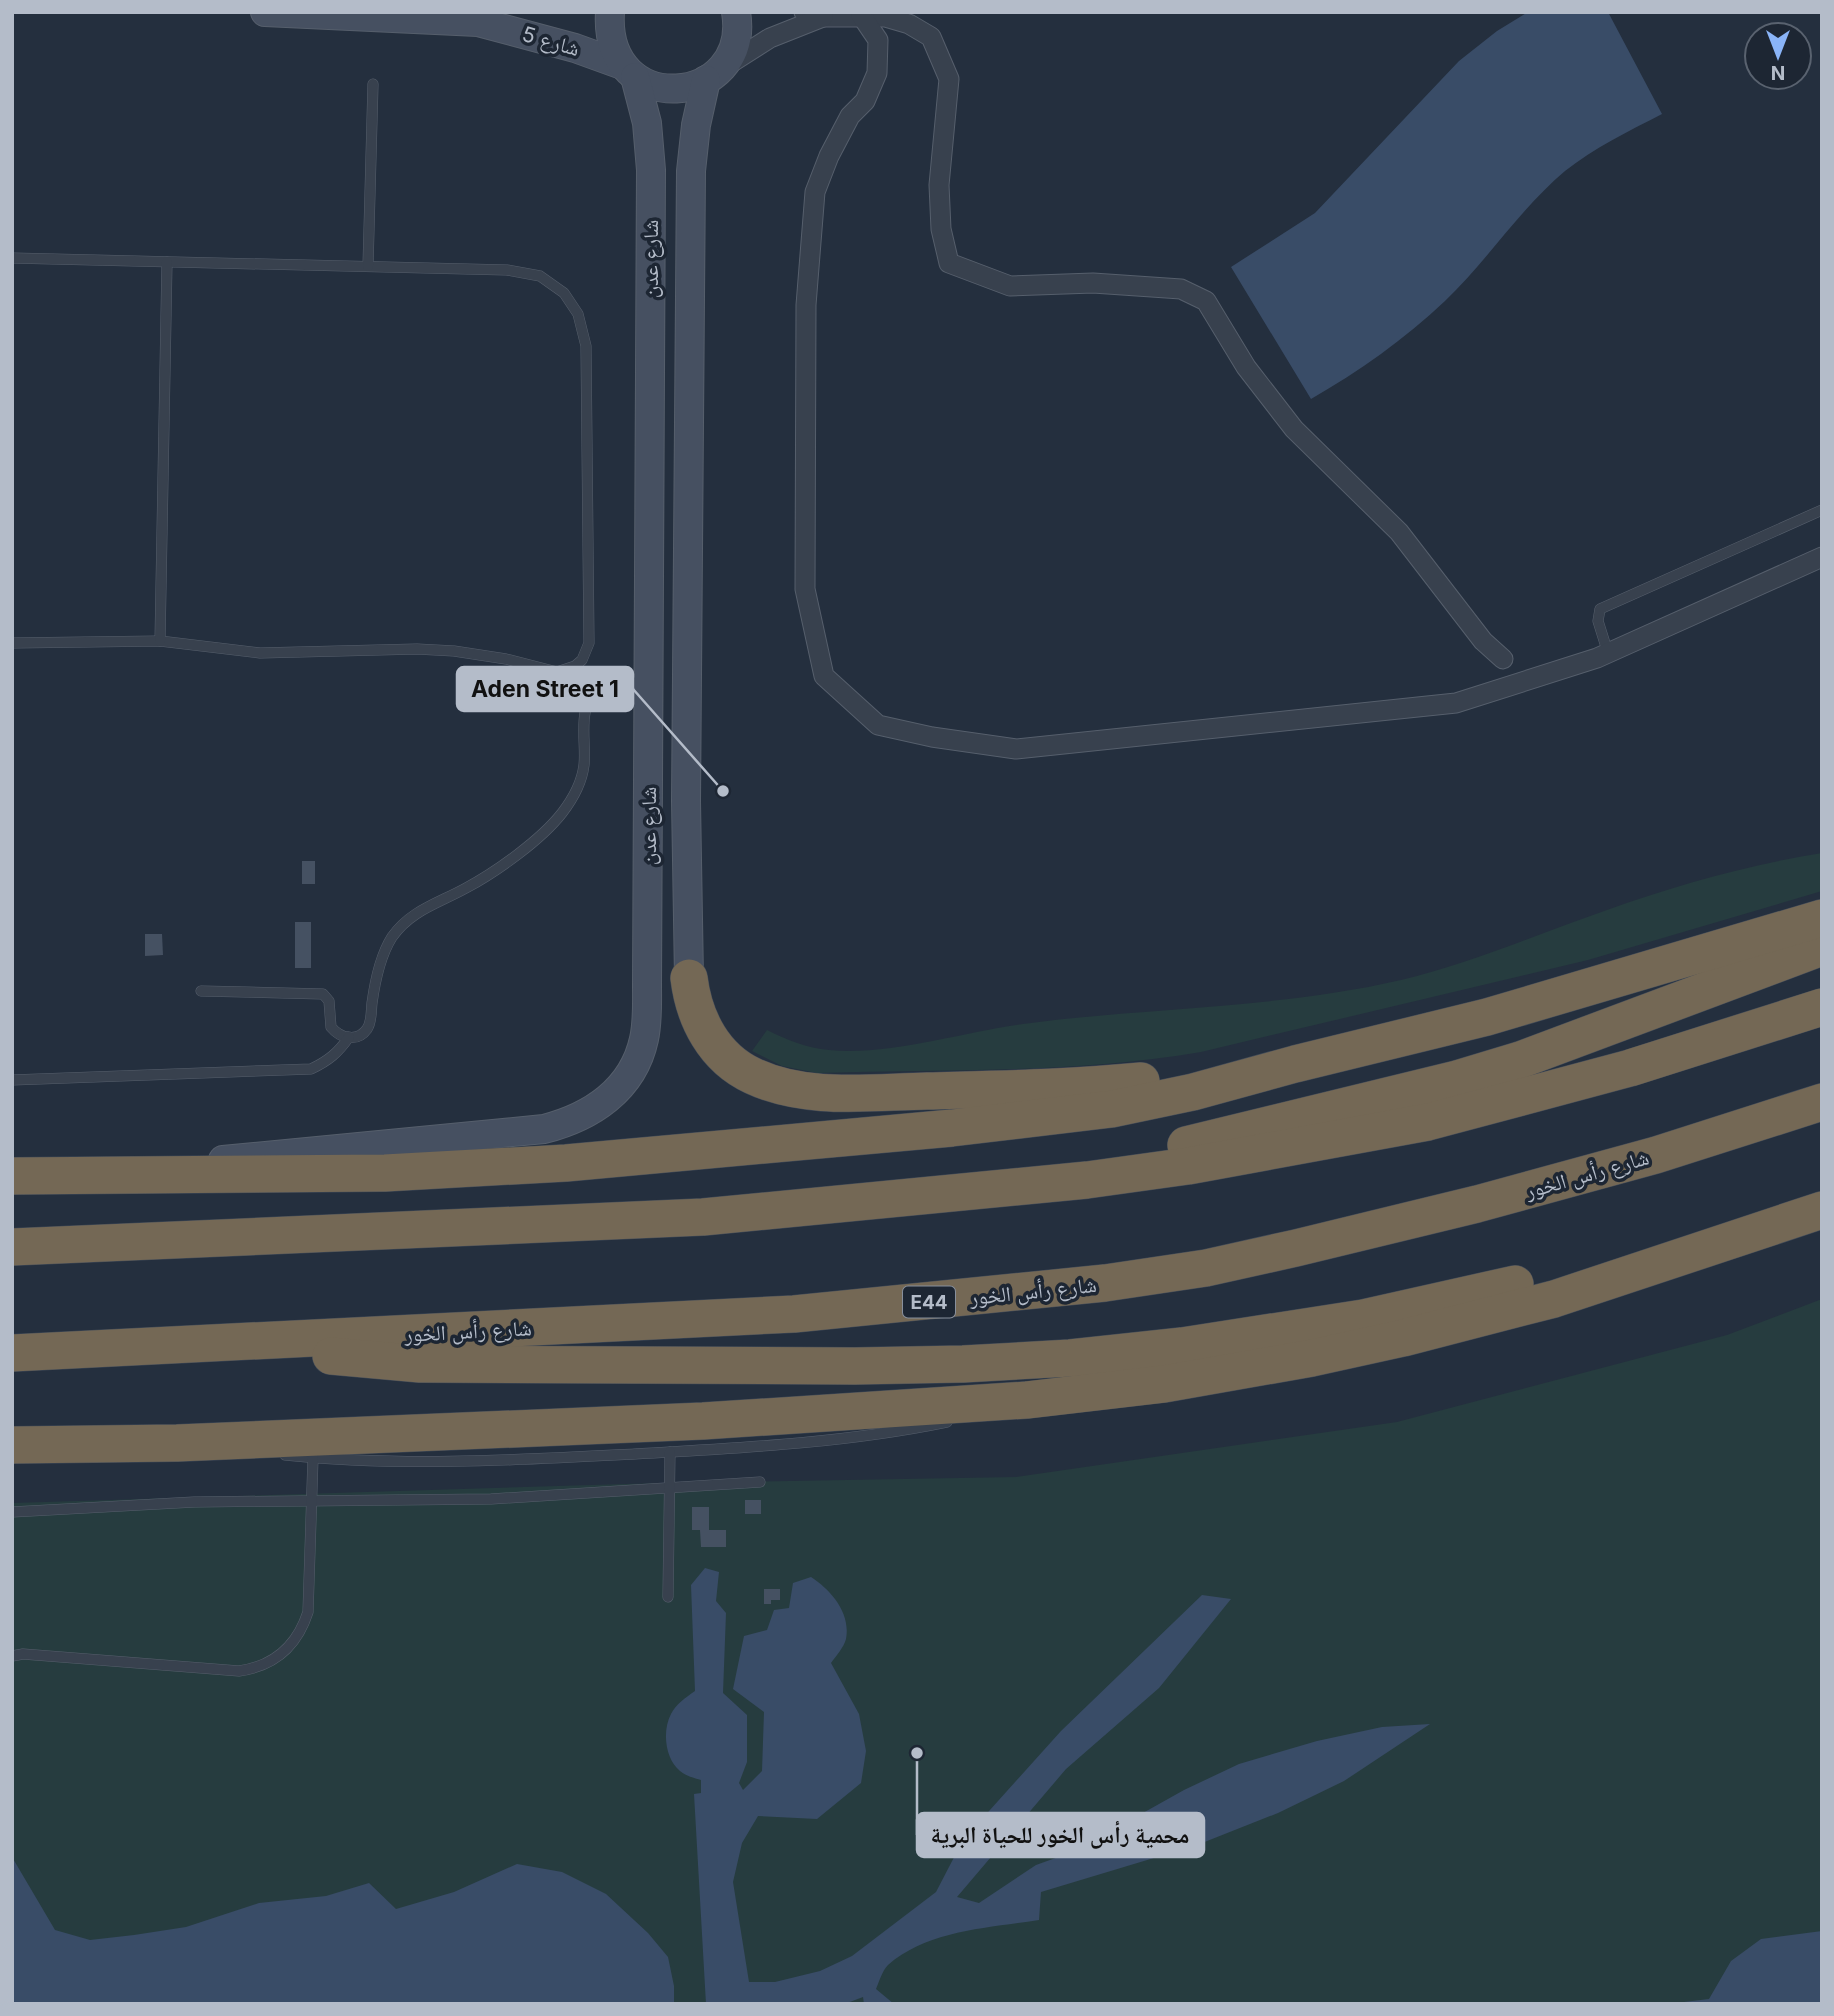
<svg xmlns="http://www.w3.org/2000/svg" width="1834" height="2016" viewBox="0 0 1834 2016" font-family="Inter,'Noto Naskh Arabic',sans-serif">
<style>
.green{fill:#263c3f}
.water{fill:#394c67}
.building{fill:#455162}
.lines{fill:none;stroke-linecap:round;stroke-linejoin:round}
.lane-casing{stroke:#565f6c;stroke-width:11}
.street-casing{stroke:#565f6c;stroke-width:21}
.secondary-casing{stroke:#565f6c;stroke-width:30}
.highway-casing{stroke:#434c59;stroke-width:38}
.lane{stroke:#38414e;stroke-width:10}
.street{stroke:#38414e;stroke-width:19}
.secondary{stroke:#465061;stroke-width:28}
.highway{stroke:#746855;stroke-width:37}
.labels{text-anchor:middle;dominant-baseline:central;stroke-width:7;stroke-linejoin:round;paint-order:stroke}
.shield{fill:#1d2633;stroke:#878f9c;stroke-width:2}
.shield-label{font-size:19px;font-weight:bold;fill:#b4bcc9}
.street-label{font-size:21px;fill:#b4bcc9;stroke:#1d2633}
.leader{fill:none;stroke:#b4bcc9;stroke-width:2.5}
.callout-dot{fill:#b4bcc9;stroke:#1d2633;stroke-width:2.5}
.callout{fill:#b4bcc9;stroke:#b4bcc9;stroke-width:2.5}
.callout-label{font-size:23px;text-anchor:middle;font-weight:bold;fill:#111}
</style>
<rect width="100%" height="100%" fill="#242f3e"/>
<g class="green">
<path d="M1822 853V891L1588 960 1201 1052C1072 1074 947 1069 817 1073L782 1066 752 1051 767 1030C787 1040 807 1048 829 1050 888 1056 963 1032 1023 1024 1149 1007 1276 1009 1401 980 1472 963 1538 934 1607 910 1677 885 1748 865 1822 853Z"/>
<polygon points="1822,1299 1822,2004 12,2004 12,1503 624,1484 1016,1477 1397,1422 1727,1335"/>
</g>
<g class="water">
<path d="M1528 12H1608L1662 114C1629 131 1594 148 1565 171 1520 209 1487 261 1445 301 1405 339 1358 372 1311 399L1231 267 1315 213 1459 61 1497 31Z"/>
<path d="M705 1568 719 1572 716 1601 726 1613 723 1693 747 1715V1762L739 1783 743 1790 762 1771 764 1712 733 1689 744 1636 767 1630 774 1610 789 1608 793 1583 811 1577C831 1590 851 1613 846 1639 844 1647 836 1656 831 1663L859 1714 866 1751 861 1783 817 1819 758 1816 742 1843 733 1882 749 1982H775L820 1971 852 1956 936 1892 963 1840 1061 1731 1202 1595 1231 1599 1159 1688 1066 1769 957 1897 979 1903 1036 1865 1075 1851 1184 1790 1239 1764 1317 1741 1382 1727 1430 1724 1344 1781 1278 1813 1197 1845 1041 1892 1039 1920C989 1928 928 1930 888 1965 882 1971 879 1982 876 1989L894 2004H864L863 1997 847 2003 706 2004 694 1794 701 1793V1780C694 1778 686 1776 680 1771 665 1759 662 1731 671 1714 676 1704 685 1698 695 1691L691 1585Z"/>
<polygon points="12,1857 55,1930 90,1940 134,1935 186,1927 259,1903 326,1896 369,1883 396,1909 454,1892 517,1864 562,1872 606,1894 648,1933 668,1957 674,1986 674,2004 12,2004"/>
<polygon points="1822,1931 1822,2004 1667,2004 1709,1999 1731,1961 1761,1939"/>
</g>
<g class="building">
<rect x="302" y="861" width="13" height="23"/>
<rect x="295" y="922" width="16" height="46"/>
<polygon points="145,934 162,934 163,955 145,956"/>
<rect x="745" y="1500" width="16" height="14"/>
<polygon points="692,1507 709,1507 709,1530 726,1530 726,1547 701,1547 700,1530 692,1530"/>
<polygon points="764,1589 780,1589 780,1600 771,1600 771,1604 764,1604"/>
</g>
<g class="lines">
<g class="lane-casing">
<g id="lane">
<polyline points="12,258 507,270 540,276 564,293 578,314 586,346 589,643 582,660 575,666 557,672 506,659 454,651 417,649 260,653 160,641 12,643"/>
<polyline points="368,266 373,84"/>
<polyline points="160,641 167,262"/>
<polyline points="1608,653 1598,621 1600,609 1822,510"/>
<path d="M201 991 323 994 329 1001 331 1027C340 1038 357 1043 367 1029 372 1022 371 1011 372 1003 375 981 380 956 392 937 411 910 439 903 466 888 496 872 541 840 562 813 572 800 582 782 584 765 587 740 574 701 604 688 616 682 632 683 646 682"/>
<path d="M12 1080 311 1069C328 1061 338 1053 349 1037"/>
<path d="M285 1455C401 1467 519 1460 635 1454 740 1448 845 1443 947 1422"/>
<polyline points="12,1512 194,1502 491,1499 760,1482"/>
<polyline points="668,1597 670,1452"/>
<path d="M12 1656 23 1654 239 1671C275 1666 297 1646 308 1612L313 1458"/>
</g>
</g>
<g class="street-casing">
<g id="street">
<polyline points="804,12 824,17 885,17 909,24 931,37 949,79 939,185 941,229 949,263 1010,286 1093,283 1181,289 1206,301 1246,367 1294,429 1399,532 1483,641 1503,659"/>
<polyline points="861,15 878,40 877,73 865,101 850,116 829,156 815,192 806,305 805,589 824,676 878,725 932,737 1016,749 1456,703 1597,658 1822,557"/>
<polyline points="726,66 770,38 823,17"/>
</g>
</g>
<g class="secondary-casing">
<g id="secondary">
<polyline points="265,12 478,22 575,48 622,65"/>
<path d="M610 12C603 121 752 107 736 12"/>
<polyline points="689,978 686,801 691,171 696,125 706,80"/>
<path d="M223 1160 544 1129C591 1117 633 1090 644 1039 648 1021 647 1003 647 984L651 170 647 123 635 77"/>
</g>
</g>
<g class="highway-casing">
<g id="highway">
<path d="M689 978C694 1019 714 1058 753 1076 806 1101 870 1092 927 1091 998 1089 1069 1088 1141 1081"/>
<polyline points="1186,1145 1457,1079 1520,1060 1822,947"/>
<polyline points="12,1176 385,1173 566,1163 952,1128 1112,1109 1193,1092 1295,1064 1487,1017 1822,918"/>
<polyline points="12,1247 703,1217 1087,1180 1188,1166 1428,1122 1630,1068 1822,1007"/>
<polyline points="12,1353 794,1314 1105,1283 1206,1268 1296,1248 1477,1204 1656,1155 1822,1102"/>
<polyline points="331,1356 420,1364 855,1366 963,1364 1070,1358 1182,1346 1363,1318 1515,1284"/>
<polyline points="12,1445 177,1443 703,1421 1027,1400 1164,1384 1312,1358 1403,1338 1554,1299 1822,1210"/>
</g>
</g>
<use href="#lane" class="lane"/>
<use href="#street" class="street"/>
<use href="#secondary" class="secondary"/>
<use href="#highway" class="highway"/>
</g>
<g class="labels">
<rect class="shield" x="903" y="1286.5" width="52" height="31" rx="5"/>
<g class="shield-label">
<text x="929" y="1302">E44</text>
</g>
<g class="street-label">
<text transform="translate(551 41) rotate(16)">شارع 5</text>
<text transform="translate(650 259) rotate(-90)">شارع عدن</text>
<text transform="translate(648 826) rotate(-90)">شارع عدن</text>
<text transform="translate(1587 1174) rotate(-16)">شارع رأس الخور</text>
<text transform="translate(1033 1291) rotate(-6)">شارع رأس الخور</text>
<text transform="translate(468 1331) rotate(-3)">شارع رأس الخور</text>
</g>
</g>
<path class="leader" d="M723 791L633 689M917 1753L917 1835"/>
<g class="callout-dot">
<circle cx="723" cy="791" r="7"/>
<circle cx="917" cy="1753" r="7"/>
</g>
<g class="callout">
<rect x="457" y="667" width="176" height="44" rx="7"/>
<rect x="917" y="1813" width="287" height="44" rx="7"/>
</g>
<g class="callout-label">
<text x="545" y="697">Aden Street 1</text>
<text x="1060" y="1843">محمية رأس الخور للحياة البرية</text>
</g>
<rect width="1834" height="2016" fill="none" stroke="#b4bcc9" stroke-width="28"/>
<g transform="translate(1778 56) rotate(180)"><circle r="33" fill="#1d2633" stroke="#59626f" stroke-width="2"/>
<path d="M0-5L12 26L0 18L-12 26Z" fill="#8ab4f8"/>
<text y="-10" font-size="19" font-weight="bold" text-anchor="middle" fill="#b4bcc9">N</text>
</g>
</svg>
